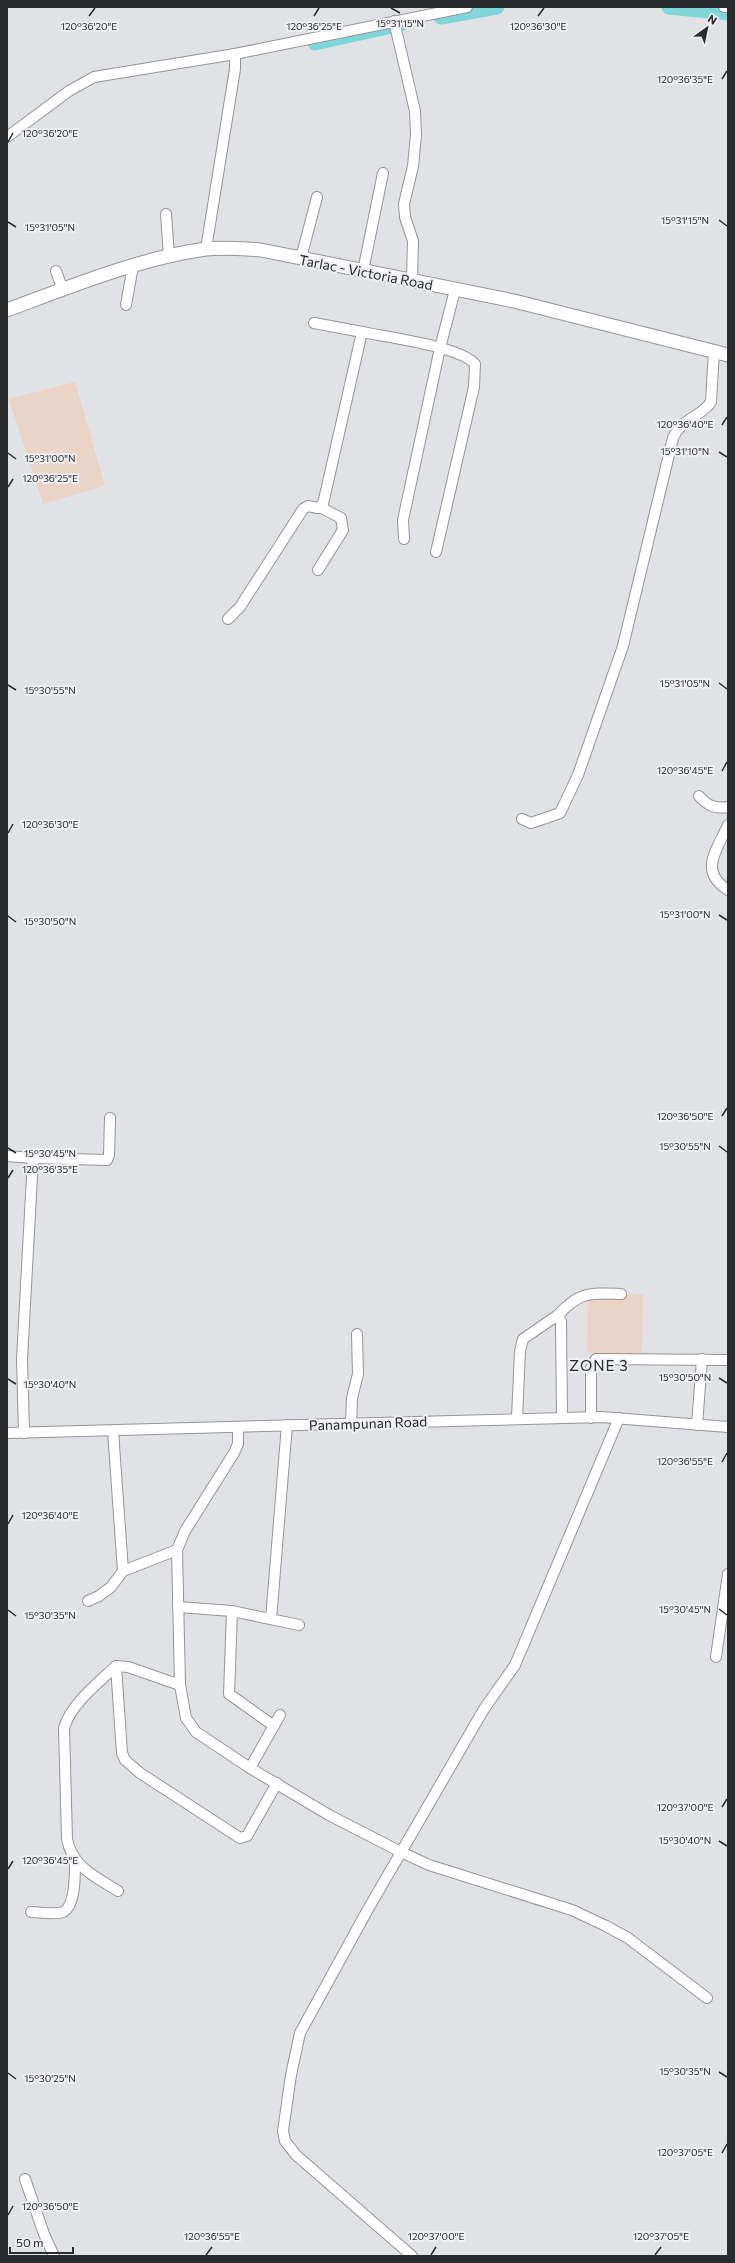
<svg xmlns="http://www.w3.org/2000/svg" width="735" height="2263" viewBox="0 0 735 2263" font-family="Commissioner,sans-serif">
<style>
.education{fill:#ead3c7}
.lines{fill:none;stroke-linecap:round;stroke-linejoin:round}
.river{stroke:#7dd6d7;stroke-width:15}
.minor-casing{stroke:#949598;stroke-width:12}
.major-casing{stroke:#949598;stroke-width:15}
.minor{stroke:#fff;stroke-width:10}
.major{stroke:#fff;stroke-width:13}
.ticks{fill:none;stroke:#2a2b2c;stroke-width:1.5}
.labels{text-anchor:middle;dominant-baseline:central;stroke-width:4;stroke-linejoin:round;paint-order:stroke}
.street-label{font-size:14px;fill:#2a2b2c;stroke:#eeeff2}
.neighbourhood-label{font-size:15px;letter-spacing:1px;fill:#2a2b2c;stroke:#eeeff2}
.ticks-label{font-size:10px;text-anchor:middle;fill:#2a2b2c;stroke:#eeeff2;stroke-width:4;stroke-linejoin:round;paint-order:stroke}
</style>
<rect width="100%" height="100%" fill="#e1e2e5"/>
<g class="education">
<polygon points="75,382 105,486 43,504 9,399"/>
<polygon points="643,1294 642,1354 587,1353 588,1296"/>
</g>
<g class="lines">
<g class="river">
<polyline points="669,7 728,13"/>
<polyline points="441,17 497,7"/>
<polyline points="315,43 401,24"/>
</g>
<g class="minor-casing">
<g id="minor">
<polyline points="724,7 728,7"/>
<polyline points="394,21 415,111 416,135 413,166 404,204 405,217 413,241 412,280"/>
<polyline points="7,137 69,91 94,77 235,54"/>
<polyline points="166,214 169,256"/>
<polyline points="206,249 235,69 235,54 467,7"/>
<polyline points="301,258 317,197"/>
<polyline points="56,271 63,290"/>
<polyline points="363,271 383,173"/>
<polyline points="126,305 133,266"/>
<polyline points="314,323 362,332"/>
<polyline points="404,539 403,520 440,348 455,290"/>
<polyline points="318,570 343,530 341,518 320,507"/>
<path d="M228 619 240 607 303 509 308 506 318 508 323 504 362 332C386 337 459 346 475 364L474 387 436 552"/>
<path d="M699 796C708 806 715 809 728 807"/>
<path d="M522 819 531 823 560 813 578 775 623 646 673 438C681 419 701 417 711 402L714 350"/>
<path d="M728 825C717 850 698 871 728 890"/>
<polyline points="7,1156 33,1158"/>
<path d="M558 1315C580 1291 591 1293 621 1294"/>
<polyline points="517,1418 520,1351 523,1339 558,1315 561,1321 562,1418"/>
<polyline points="591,1418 591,1368 596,1359 728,1360"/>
<polyline points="351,1424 352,1398 358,1374 357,1334"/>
<polyline points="697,1425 702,1359"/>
<polyline points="238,1427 238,1444 234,1453 185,1531 177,1550 180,1685 186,1718 196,1732 250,1768 329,1815 401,1852 429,1865 572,1910 606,1926 628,1938 707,1998"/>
<polyline points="113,1431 123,1571"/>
<polyline points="7,1433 601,1417 728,1427"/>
<polyline points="24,1433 22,1359 33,1158 107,1160 109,1155 110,1118"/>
<polyline points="88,1601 99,1596 111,1587 123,1571 177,1550"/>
<polyline points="178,1607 232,1611 229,1694 274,1726"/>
<polyline points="232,1611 299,1625"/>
<polyline points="271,1619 287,1425"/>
<polyline points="716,1657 728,1574"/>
<polyline points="116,1666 122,1753 125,1760 140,1773 240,1838 247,1836 277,1783"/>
<polyline points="250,1768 280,1715"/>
<path d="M118 1891C96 1877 72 1867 67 1839L64 1728C71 1704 98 1683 116 1666L128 1667 180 1685"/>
<path d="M31 1912C40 1912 55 1915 63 1912 76 1906 75 1872 75 1859"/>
<polyline points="25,2179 44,2234 54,2256"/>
<polyline points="412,2256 296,2155 285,2141 283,2131 291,2075 300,2033 367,1911 484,1709 515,1665 619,1418"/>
</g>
</g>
<g class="major-casing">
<path id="major" d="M7 310C69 287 140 258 206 249 224 247 243 249 261 250L514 301 728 355"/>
</g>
<use href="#minor" class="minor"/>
<use href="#major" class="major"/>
</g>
<path class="ticks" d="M391 8 400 13M89 16 95 8M314 16 319 8M538 16 544 8M722 79 727 71M8 142 13 133M719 220 727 226M8 222 16 227M722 425 727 417M719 452 727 457M8 453 16 459M8 487 13 479M719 683 727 689M8 685 16 690M722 771 727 762M8 833 13 824M719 915 727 920M8 916 16 922M722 1116 727 1108M719 1146 727 1152M8 1148 16 1153M8 1178 13 1170M719 1378 727 1383M8 1379 16 1384M722 1462 727 1453M8 1524 13 1515M719 1609 727 1615M8 1610 16 1616M722 1807 727 1799M719 1841 727 1846M8 1869 13 1861M719 2072 727 2077M8 2073 16 2079M722 2153 727 2144M8 2215 13 2206M206 2255 212 2247M431 2255 436 2247M655 2255 661 2247"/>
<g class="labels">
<g class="street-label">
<text transform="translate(366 272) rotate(11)">Tarlac - Victoria Road</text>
<text transform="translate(368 1423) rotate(-2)">Panampunan Road</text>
</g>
<g class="neighbourhood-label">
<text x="599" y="1365">ZONE 3</text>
</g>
</g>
<g class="ticks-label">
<text x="400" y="27">15°31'15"N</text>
<text x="89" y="30">120°36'20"E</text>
<text x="314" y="30">120°36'25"E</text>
<text x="538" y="30">120°36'30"E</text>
<text x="685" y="83">120°36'35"E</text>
<text x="50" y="137">120°36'20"E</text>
<text x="685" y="224">15°31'15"N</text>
<text x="50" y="231">15°31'05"N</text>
<text x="685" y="428">120°36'40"E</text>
<text x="685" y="455">15°31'10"N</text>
<text x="50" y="462">15°31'00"N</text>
<text x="50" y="482">120°36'25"E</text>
<text x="685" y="687">15°31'05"N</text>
<text x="50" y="694">15°30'55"N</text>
<text x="685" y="774">120°36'45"E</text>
<text x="50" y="828">120°36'30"E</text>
<text x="685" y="918">15°31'00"N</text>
<text x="50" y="925">15°30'50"N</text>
<text x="685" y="1120">120°36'50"E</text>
<text x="685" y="1150">15°30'55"N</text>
<text x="50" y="1157">15°30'45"N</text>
<text x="50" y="1173">120°36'35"E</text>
<text x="685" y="1381">15°30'50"N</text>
<text x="50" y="1388">15°30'40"N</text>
<text x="685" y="1465">120°36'55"E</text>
<text x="50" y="1519">120°36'40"E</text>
<text x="685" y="1613">15°30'45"N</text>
<text x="50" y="1619">15°30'35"N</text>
<text x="685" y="1811">120°37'00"E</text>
<text x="685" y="1844">15°30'40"N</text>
<text x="50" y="1864">120°36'45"E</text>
<text x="685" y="2075">15°30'35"N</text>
<text x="50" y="2082">15°30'25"N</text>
<text x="685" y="2156">120°37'05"E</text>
<text x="50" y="2210">120°36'50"E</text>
<text x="212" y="2240">120°36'55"E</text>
<text x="436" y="2240">120°37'00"E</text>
<text x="661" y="2240">120°37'05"E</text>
</g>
<rect width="735" height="2263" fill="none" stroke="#2a2b2c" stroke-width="16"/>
<g transform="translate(707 28) rotate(33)" stroke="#eeeff2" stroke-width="3" paint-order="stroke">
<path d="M0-3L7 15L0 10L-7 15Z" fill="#2a2b2c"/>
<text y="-6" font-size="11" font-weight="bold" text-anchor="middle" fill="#2a2b2c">N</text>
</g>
<path d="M10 2247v6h63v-6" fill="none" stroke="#2a2b2c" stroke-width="2"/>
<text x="16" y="2247" font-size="12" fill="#2a2b2c" stroke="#eeeff2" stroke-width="3" paint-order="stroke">50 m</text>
</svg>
